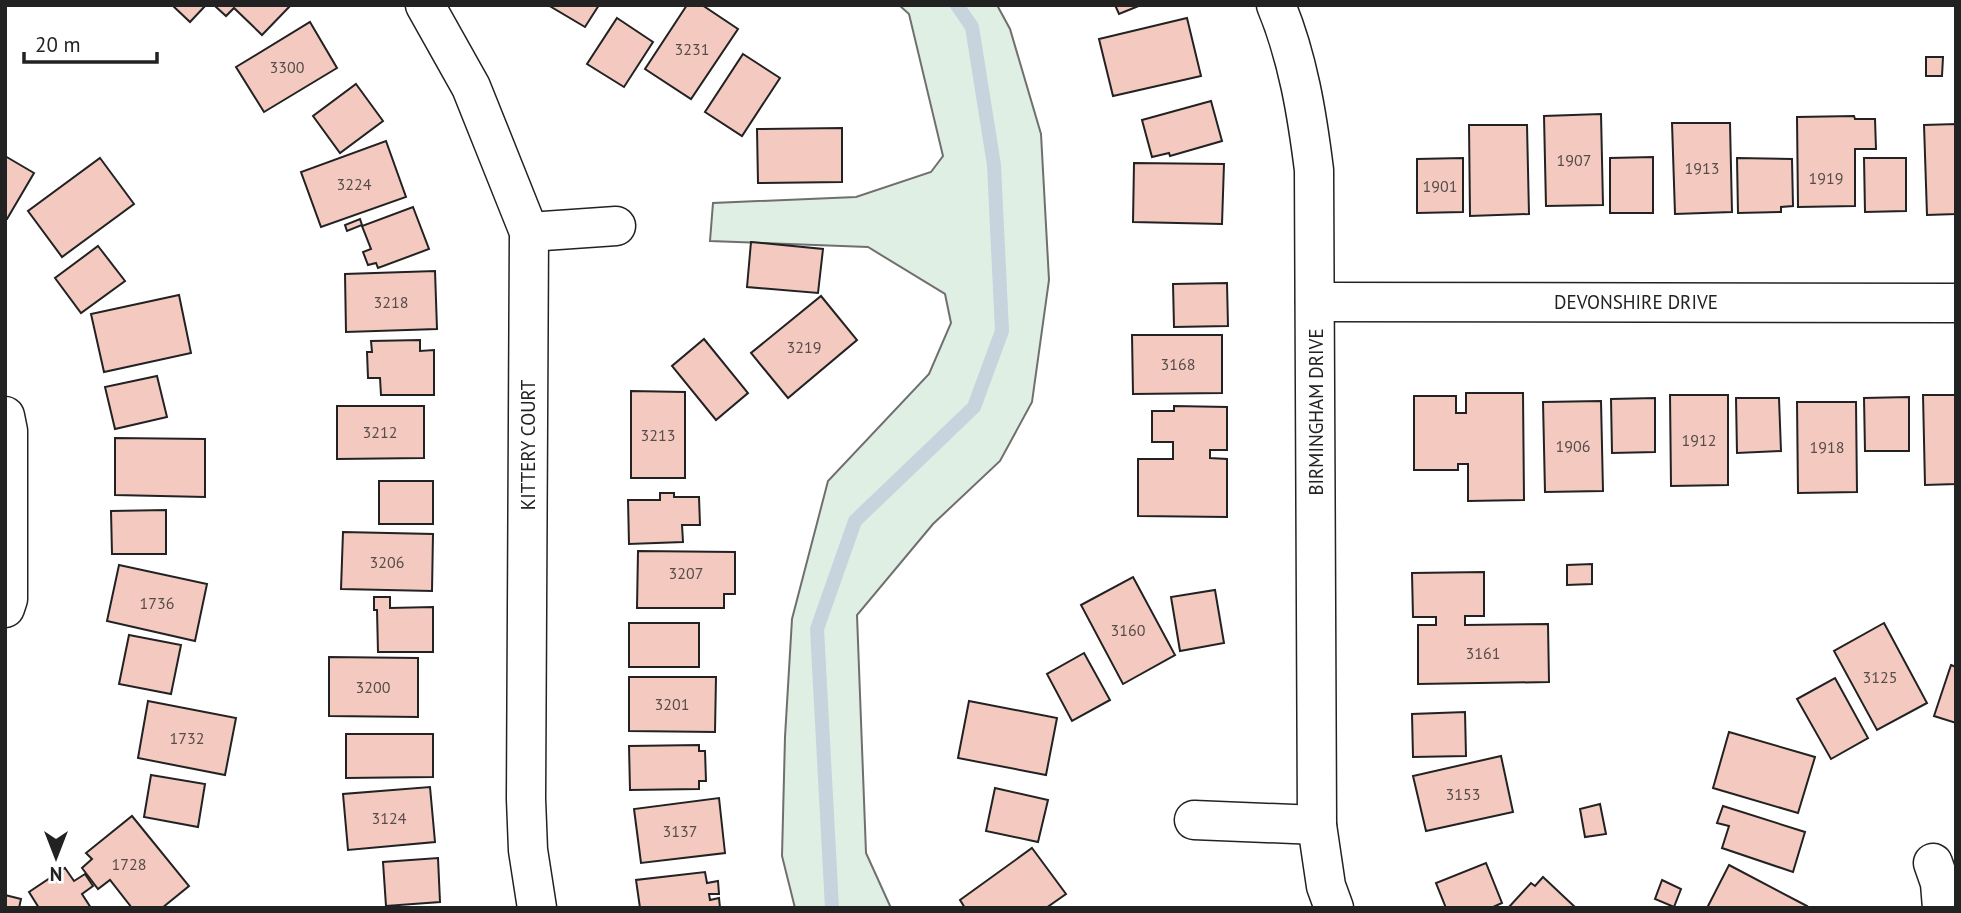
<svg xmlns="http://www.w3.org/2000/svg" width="1961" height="913" viewBox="0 0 1961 913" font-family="'PT Sans',sans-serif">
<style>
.green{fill:#e0efe3;stroke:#6f6f6f;stroke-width:2}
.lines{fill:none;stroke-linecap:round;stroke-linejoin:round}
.stream{stroke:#c7d3dd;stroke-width:14}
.building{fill:#f3c9c0;stroke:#222;stroke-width:2}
.street-casing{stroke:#222;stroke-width:41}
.street{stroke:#fff;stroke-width:38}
.labels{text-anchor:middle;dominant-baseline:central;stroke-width:5;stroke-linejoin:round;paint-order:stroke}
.number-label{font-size:16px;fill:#564c4a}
.street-label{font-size:19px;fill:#222;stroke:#fff}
</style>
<rect width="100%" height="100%" fill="#fff"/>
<polygon class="green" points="899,5 997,5 1010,29 1041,134 1049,280 1032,402 1000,461 933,524 857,615 866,853 891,908 795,908 782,856 785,737 792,619 828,481 929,374 951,323 945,294 868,247 710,241 713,203 856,197 931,172 943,156 909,14"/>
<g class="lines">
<polyline class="stream" points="832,908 817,629 855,521 974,407 1002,331 994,165 972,27 957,5"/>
</g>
<g class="building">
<polygon points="172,5 206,5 190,22"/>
<polygon points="218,5 291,5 262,35 234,8 226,16 216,7"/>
<polygon points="548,5 599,5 585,27"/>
<polygon points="687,5 702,5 738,29 691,99 645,69"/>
<polygon points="1115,5 1141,5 1119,14"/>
<polygon points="617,18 653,42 624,87 587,64"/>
<polygon points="1187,18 1201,76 1113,96 1099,39"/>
<polygon points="310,22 337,68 264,112 236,67"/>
<polygon points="743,54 780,78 742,136 705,112"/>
<polygon points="1926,57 1943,57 1942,76 1926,76"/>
<polygon points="356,84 383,121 340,153 313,116"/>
<polygon points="1211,101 1222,141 1170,156 1169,153 1152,157 1142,120"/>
<polygon points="1601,114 1603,205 1546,206 1544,116"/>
<polygon points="1854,116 1855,119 1875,119 1876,149 1855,149 1855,206 1798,207 1797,117"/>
<polygon points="1672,123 1730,123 1732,212 1675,214"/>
<polygon points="1956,124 1956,214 1927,215 1924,125"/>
<polygon points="1469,125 1527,125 1529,214 1470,216"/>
<polygon points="842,128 842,182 758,183 757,129"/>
<polygon points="386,141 406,197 321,227 301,172"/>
<polygon points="5,156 34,173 7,219 5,219"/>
<polygon points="1653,157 1653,213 1610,213 1610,158"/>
<polygon points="100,158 134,204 62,257 28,211"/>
<polygon points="1463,158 1463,212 1417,213 1417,159"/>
<polygon points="1737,158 1792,159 1793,206 1781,207 1781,212 1738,213"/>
<polygon points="1864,158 1906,158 1906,211 1865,212"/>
<polygon points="1134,163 1224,164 1222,224 1133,222"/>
<polygon points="413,207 429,249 378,268 376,263 368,265 363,252 371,249 362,226"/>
<polygon points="360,219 362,225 347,231 345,225"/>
<polygon points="751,242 823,249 818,293 747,287"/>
<polygon points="98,246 125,281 81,313 55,278"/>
<polygon points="435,271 437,329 346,332 345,274"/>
<polygon points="1227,283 1228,326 1174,327 1173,284"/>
<polygon points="179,295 191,353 104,372 91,314"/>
<polygon points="821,296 857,340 788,398 751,353"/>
<polygon points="1132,335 1222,335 1222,393 1133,394"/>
<polygon points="704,339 748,393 716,420 672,366"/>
<polygon points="420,340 420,351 434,350 434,395 381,395 380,378 368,378 367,352 372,352 371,341"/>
<polygon points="157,376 167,417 115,429 105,387"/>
<polygon points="631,391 685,392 685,478 631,478"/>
<polygon points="1466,393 1523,393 1524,500 1468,501 1468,464 1458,464 1458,470 1414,470 1414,396 1456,396 1456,413 1466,413"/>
<polygon points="1670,395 1728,395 1728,485 1671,486"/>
<polygon points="1923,395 1956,395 1956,484 1925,485"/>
<polygon points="1909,397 1909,451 1865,451 1864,398"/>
<polygon points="1655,398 1655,452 1612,453 1611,399"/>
<polygon points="1736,398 1779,398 1781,451 1737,453"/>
<polygon points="1601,401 1603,491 1545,492 1543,402"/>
<polygon points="1797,402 1856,402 1857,492 1798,493"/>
<polygon points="337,406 424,406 424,458 337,459"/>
<polygon points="1174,406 1227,407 1227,450 1210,450 1210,458 1227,459 1227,517 1138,516 1138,459 1173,459 1173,442 1152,442 1152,411 1174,411"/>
<polygon points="115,438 205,439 205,497 115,495"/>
<rect x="379" y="481" width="54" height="43"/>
<polygon points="660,493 674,493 674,497 699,497 700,525 682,525 683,542 629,544 628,500 660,500"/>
<polygon points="166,510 166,554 112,554 111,511"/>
<polygon points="343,532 433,534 432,591 341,589"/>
<polygon points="638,551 735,552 735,594 724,594 724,608 637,608"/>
<polygon points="1592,564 1592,584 1567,585 1567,565"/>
<polygon points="119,565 207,584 195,641 107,621"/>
<polygon points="1484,572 1484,616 1465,616 1465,625 1548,624 1549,682 1418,684 1418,625 1436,625 1436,617 1413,617 1412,573"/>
<polygon points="1133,577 1175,655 1123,684 1081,605"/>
<polygon points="1215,590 1224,643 1180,651 1171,597"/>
<polygon points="374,597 390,597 390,608 433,607 433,652 378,652 377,610 374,610"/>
<rect x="629" y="623" width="70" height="44"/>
<polygon points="1884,623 1927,703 1877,730 1834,651"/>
<polygon points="129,635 181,645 171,694 119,684"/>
<polygon points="1084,653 1110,700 1072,721 1047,674"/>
<polygon points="329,657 418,658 418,717 329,716"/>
<polygon points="1951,665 1956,667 1956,723 1934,716"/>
<polygon points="629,677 716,677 715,732 629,731"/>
<polygon points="1835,678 1868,738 1831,759 1797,699"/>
<polygon points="148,701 236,718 225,775 138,758"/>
<polygon points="969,701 1057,718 1046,775 958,758"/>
<polygon points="1465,712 1466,756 1413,757 1412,714"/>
<polygon points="1729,732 1815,757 1798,813 1713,788"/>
<polygon points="346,734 433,734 433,777 346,778"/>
<polygon points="699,745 699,751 705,751 706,781 699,781 699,789 630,790 629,746"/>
<polygon points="1501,756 1513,812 1426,831 1413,776"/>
<polygon points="151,775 205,784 198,827 144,817"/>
<polygon points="430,787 435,842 348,850 343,794"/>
<polygon points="995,788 1048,800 1038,842 986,831"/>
<polygon points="719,798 725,853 641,863 634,809"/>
<polygon points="1600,804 1606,834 1585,837 1580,809"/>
<polygon points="1723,806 1805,832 1793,872 1722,848 1729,826 1717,823"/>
<polygon points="132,816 189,886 162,908 132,908 110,880 98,889 82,868 92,859 86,853"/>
<polygon points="1032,848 1066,894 1046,908 965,908 960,900"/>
<polygon points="438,858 440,902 386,906 383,862"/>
<polygon points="1486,863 1502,903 1491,908 1446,908 1436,883"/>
<polygon points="1729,865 1807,906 1806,908 1707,908"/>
<polygon points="65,868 74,881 85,874 93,886 82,894 91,908 39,908 29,892"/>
<polygon points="705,872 707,883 718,881 719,894 709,894 710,900 719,898 720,908 640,908 636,880"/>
<polygon points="1543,877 1576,908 1508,908 1531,883 1535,886"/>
<polygon points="1662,880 1681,889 1674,907 1655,899"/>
<polygon points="5,895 21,899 19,908 5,908"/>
</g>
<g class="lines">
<g class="street-casing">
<g id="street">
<polyline points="425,5 471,87 529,232 526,799 528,850 537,908"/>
<path d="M1276 5C1298 58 1307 114 1314 170L1317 825 1326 886 1334 908"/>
<polyline points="529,232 616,226"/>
<polyline points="1315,302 1956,303"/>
<polyline points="5,416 8,431 8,599 5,608"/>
<polyline points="1194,820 1317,825"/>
<polyline points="1933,863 1940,883 1942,908"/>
</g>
</g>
<use href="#street" class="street"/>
</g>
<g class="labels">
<g class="number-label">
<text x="692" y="49">3231</text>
<text x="287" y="67">3300</text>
<text x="1574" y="160">1907</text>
<text x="1702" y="168">1913</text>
<text x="1826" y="178">1919</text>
<text x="354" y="184">3224</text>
<text x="1440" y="186">1901</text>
<text x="391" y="302">3218</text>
<text x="804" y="347">3219</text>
<text x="1178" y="364">3168</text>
<text x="380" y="432">3212</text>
<text x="658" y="435">3213</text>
<text x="1699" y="440">1912</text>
<text x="1573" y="446">1906</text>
<text x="1827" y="447">1918</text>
<text x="387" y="562">3206</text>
<text x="686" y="573">3207</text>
<text x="157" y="603">1736</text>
<text x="1128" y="630">3160</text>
<text x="1483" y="653">3161</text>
<text x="1880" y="677">3125</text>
<text x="373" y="687">3200</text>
<text x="672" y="704">3201</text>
<text x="187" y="738">1732</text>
<text x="1463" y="794">3153</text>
<text x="389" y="818">3124</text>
<text x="680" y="831">3137</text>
<text x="129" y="864">1728</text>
</g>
<g class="street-label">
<text x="1636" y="302">DEVONSHIRE DRIVE</text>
<text transform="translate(1316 412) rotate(-90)">BIRMINGHAM DRIVE</text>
<text transform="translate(528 445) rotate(-90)">KITTERY COURT</text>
</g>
</g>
<rect width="1961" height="913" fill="none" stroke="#222222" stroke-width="14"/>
<g transform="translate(56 857) rotate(180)" stroke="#ffffff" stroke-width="5" paint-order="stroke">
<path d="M0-5L12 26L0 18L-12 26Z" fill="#222222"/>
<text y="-10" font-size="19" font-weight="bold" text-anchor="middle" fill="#222222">N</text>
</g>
<path d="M24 52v10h133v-10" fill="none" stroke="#222222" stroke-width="3.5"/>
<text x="35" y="52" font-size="21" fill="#222222" stroke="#ffffff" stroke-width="5" paint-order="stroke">20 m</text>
</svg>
